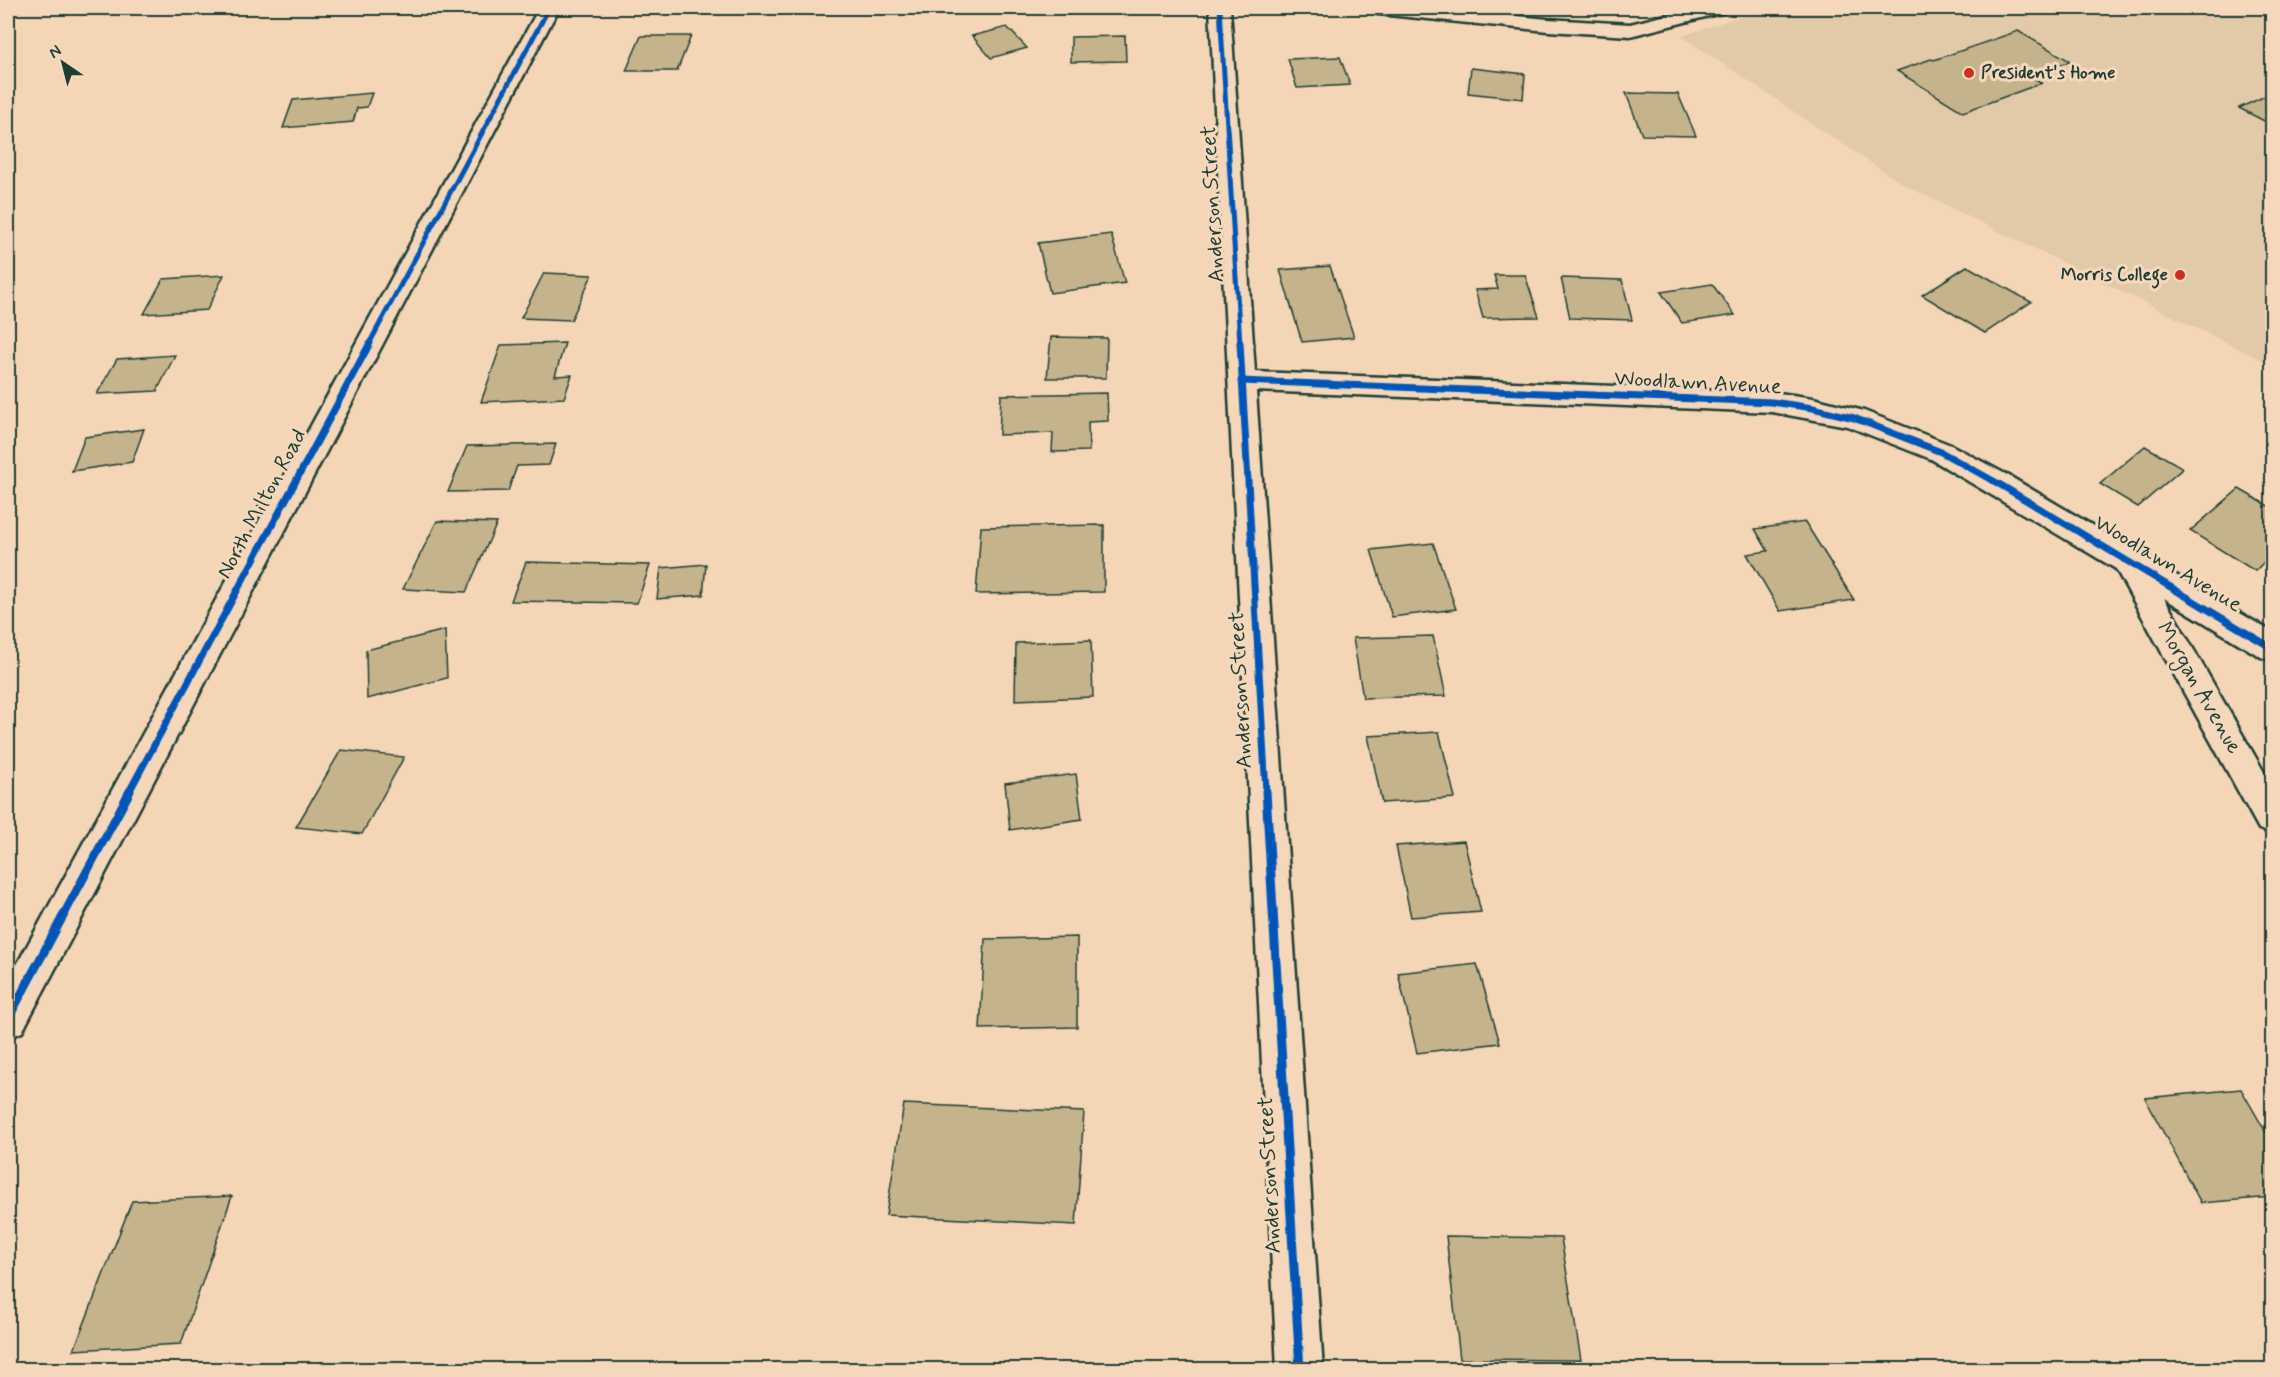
<svg xmlns="http://www.w3.org/2000/svg" width="2280" height="1377" viewBox="0 0 2280 1377" font-family="Mynerve,sans-serif">
<style>
.built{fill:#e2c9a7}
.building{fill:#c5b38c;stroke:#1f3d34;stroke-width:1.5}
.lines{fill:none;stroke-linecap:round;stroke-linejoin:round}
.minor-casing{stroke:#1f3d34;stroke-width:5}
.minor{fill:#f5d8bb;fill-rule:evenodd}
.cycleway-far2-casing{stroke:#f5d8bb;stroke-width:8}
.cycleway-far1-casing{stroke:#f5d8bb;stroke-width:10}
.cycleway-casing{stroke:#f5d8bb;stroke-width:13}
.cycleway-far2{stroke:#0057b8;stroke-width:5}
.cycleway-far1{stroke:#0057b8;stroke-width:7}
.cycleway{stroke:#0057b8;stroke-width:9}
.poi-dot{fill:#c8321e;stroke:#f5d8bb;stroke-width:2}
.labels{text-anchor:middle;dominant-baseline:central;stroke-width:6;stroke-linejoin:round;paint-order:stroke}
.far-poi-label{font-size:18px;font-weight:bold;fill:#1f3d34;stroke:#f5d8bb;text-anchor:start}
.street-label{font-size:22px;fill:#1f3d34;stroke:#f5d8bb}
</style>
<rect width="100%" height="100%" fill="#f4d6b6"/>
<filter id="ink" filterUnits="userSpaceOnUse"><feTurbulence type="fractalNoise" baseFrequency=".0167" numOctaves="2"/><feDisplacementMap in="SourceGraphic" scale="12" xChannelSelector="R" yChannelSelector="G"/><feConvolveMatrix kernelMatrix="1 2 1 2 8 2 1 2 1" color-interpolation-filters="sRGB"/></filter>
<g filter="url(#ink)">
<polygon class="built" points="1765,8 2272,8 2272,365 1904,185 1681,36"/>
<g class="building">
<polygon points="643,8 699,8 642,9"/>
<polygon points="1007,27 1027,48 991,58 972,36"/>
<polygon points="2018,31 2070,61 2030,76 2042,83 1963,112 1897,71 1931,59 1934,60"/>
<polygon points="641,36 691,36 677,71 626,71"/>
<polygon points="1125,36 1126,61 1071,62 1071,37"/>
<polygon points="1340,57 1350,85 1297,88 1288,59"/>
<polygon points="1471,68 1525,74 1523,99 1468,93"/>
<polygon points="372,93 367,107 357,108 353,122 283,128 293,100"/>
<polygon points="1626,93 1678,94 1696,136 1642,135"/>
<polygon points="2272,93 2272,125 2239,108"/>
<polygon points="1111,234 1125,283 1050,293 1038,243"/>
<polygon points="1330,266 1354,337 1302,342 1280,270"/>
<polygon points="1967,266 2031,302 1985,333 1922,295"/>
<polygon points="544,273 592,275 571,320 521,318"/>
<polygon points="224,275 207,310 144,314 163,279"/>
<polygon points="1494,275 1525,275 1539,317 1483,318 1475,290 1498,289"/>
<polygon points="1561,278 1622,280 1632,320 1570,318"/>
<polygon points="1712,284 1735,315 1682,323 1661,292"/>
<polygon points="1051,337 1107,338 1106,378 1047,378"/>
<polygon points="565,343 555,376 572,375 564,398 481,402 501,345"/>
<polygon points="175,355 157,391 97,394 117,359"/>
<polygon points="1107,393 1108,421 1088,422 1089,451 1052,452 1053,433 999,435 1001,395"/>
<polygon points="144,429 132,462 72,471 85,437"/>
<polygon points="556,444 549,465 517,466 508,491 448,492 467,446"/>
<polygon points="2145,446 2183,468 2138,507 2100,484"/>
<polygon points="2239,489 2272,508 2272,554 2255,571 2190,531"/>
<polygon points="437,521 497,523 466,592 403,589"/>
<polygon points="1805,522 1854,600 1780,611 1747,554 1768,551 1755,529"/>
<polygon points="1104,525 1104,592 976,594 981,527"/>
<polygon points="1433,543 1456,609 1392,617 1371,550"/>
<polygon points="526,562 650,565 637,603 511,601"/>
<polygon points="706,564 703,595 657,599 661,568"/>
<polygon points="445,630 447,678 367,699 366,650"/>
<polygon points="1433,636 1446,696 1363,698 1353,638"/>
<polygon points="1091,640 1093,697 1015,700 1016,643"/>
<polygon points="1439,732 1455,798 1382,803 1368,736"/>
<polygon points="341,750 404,757 362,834 296,827"/>
<polygon points="1076,774 1082,819 1010,830 1005,783"/>
<polygon points="1464,841 1481,912 1411,917 1396,846"/>
<polygon points="1077,937 1077,1027 980,1029 985,939"/>
<polygon points="1477,964 1500,1043 1417,1053 1398,973"/>
<polygon points="2241,1089 2272,1143 2272,1197 2201,1203 2145,1098"/>
<polygon points="904,1104 1084,1112 1076,1225 886,1215"/>
<polygon points="232,1196 181,1344 74,1350 132,1201"/>
<polygon points="1446,1236 1561,1238 1581,1360 1460,1359"/>
</g>
<g class="lines">
<g class="minor-casing">
<g id="minor">
<polygon points="539,8 559,8 22,1032 8,1038 8,981"/>
<polygon points="1210,8 1230,8 1255,372 1772,392 1813,398 1864,411 1951,445 2009,476 2272,632 2272,661 2261,657 2164,598 2272,786 2272,834 2259,829 2116,569 1931,459 1847,426 1772,412 1256,391 1323,1370 1277,1370"/>
<polygon points="1368,8 1435,8 1548,19 1630,24 1695,8 1728,8 1725,12 1630,36 1548,31 1378,14 1371,12"/>
</g>
</g>
<use href="#minor" class="minor"/>
<g class="cycleway-far2-casing">
<g id="cycleway-far2">
<polyline points="1220,8 1240,344"/>
<polyline points="369,344 549,8"/>
</g>
</g>
<g class="cycleway-far1-casing">
<g id="cycleway-far1">
<polyline points="1240,343 1266,792"/>
<polyline points="1241,381 1772,402 1813,408 1854,418 1941,452 1999,484 2272,648"/>
<polyline points="129,792 370,343"/>
</g>
</g>
<g class="cycleway-casing">
<g id="cycleway">
<polyline points="1266,791 1300,1370"/>
<polyline points="8,1019 130,791"/>
</g>
</g>
<use href="#cycleway-far2" class="cycleway-far2"/>
<use href="#cycleway-far1" class="cycleway-far1"/>
<use href="#cycleway" class="cycleway"/>
</g>
</g>
<g class="poi-dot">
<circle cx="1969" cy="73" r="6"/>
<circle cx="2180" cy="275" r="6"/>
</g>
<g class="labels">
<g class="far-poi-label">
<text x="1981" y="73">President's Home</text>
<text x="2168" y="275" text-anchor="end">Morris College</text>
</g>
<g class="street-label">
<text transform="translate(1213 204) rotate(-93)">Anderson Street</text>
<text transform="translate(1698 383) rotate(3)">Woodlawn Avenue</text>
<text transform="translate(262 504) rotate(-62)">North Milton Road</text>
<text transform="translate(2168 564) rotate(31)">Woodlawn Avenue</text>
<text transform="translate(2199 688) rotate(60)">Morgan Avenue</text>
<text transform="translate(1241 690) rotate(-93)">Anderson Street</text>
<text transform="translate(1270 1175) rotate(-93)">Anderson Street</text>
</g>
</g>
<rect width="2280" height="1377" fill="none" stroke="#f5d8bb" stroke-width="30"/>
<rect x="15" y="15" width="2250" height="1347" fill="none" stroke="#1f3d34" stroke-width="2" filter="url(#ink)"/>
<g transform="translate(63 63) rotate(325)" stroke="#f5d8bb" stroke-width="4.5" paint-order="stroke">
<path d="M0-4.5L10 22L0 15L-10 22Z" fill="#1f3d34"/>
<text y="-9" font-size="16" font-weight="bold" text-anchor="middle" fill="#1f3d34">N</text>
</g>
</svg>
